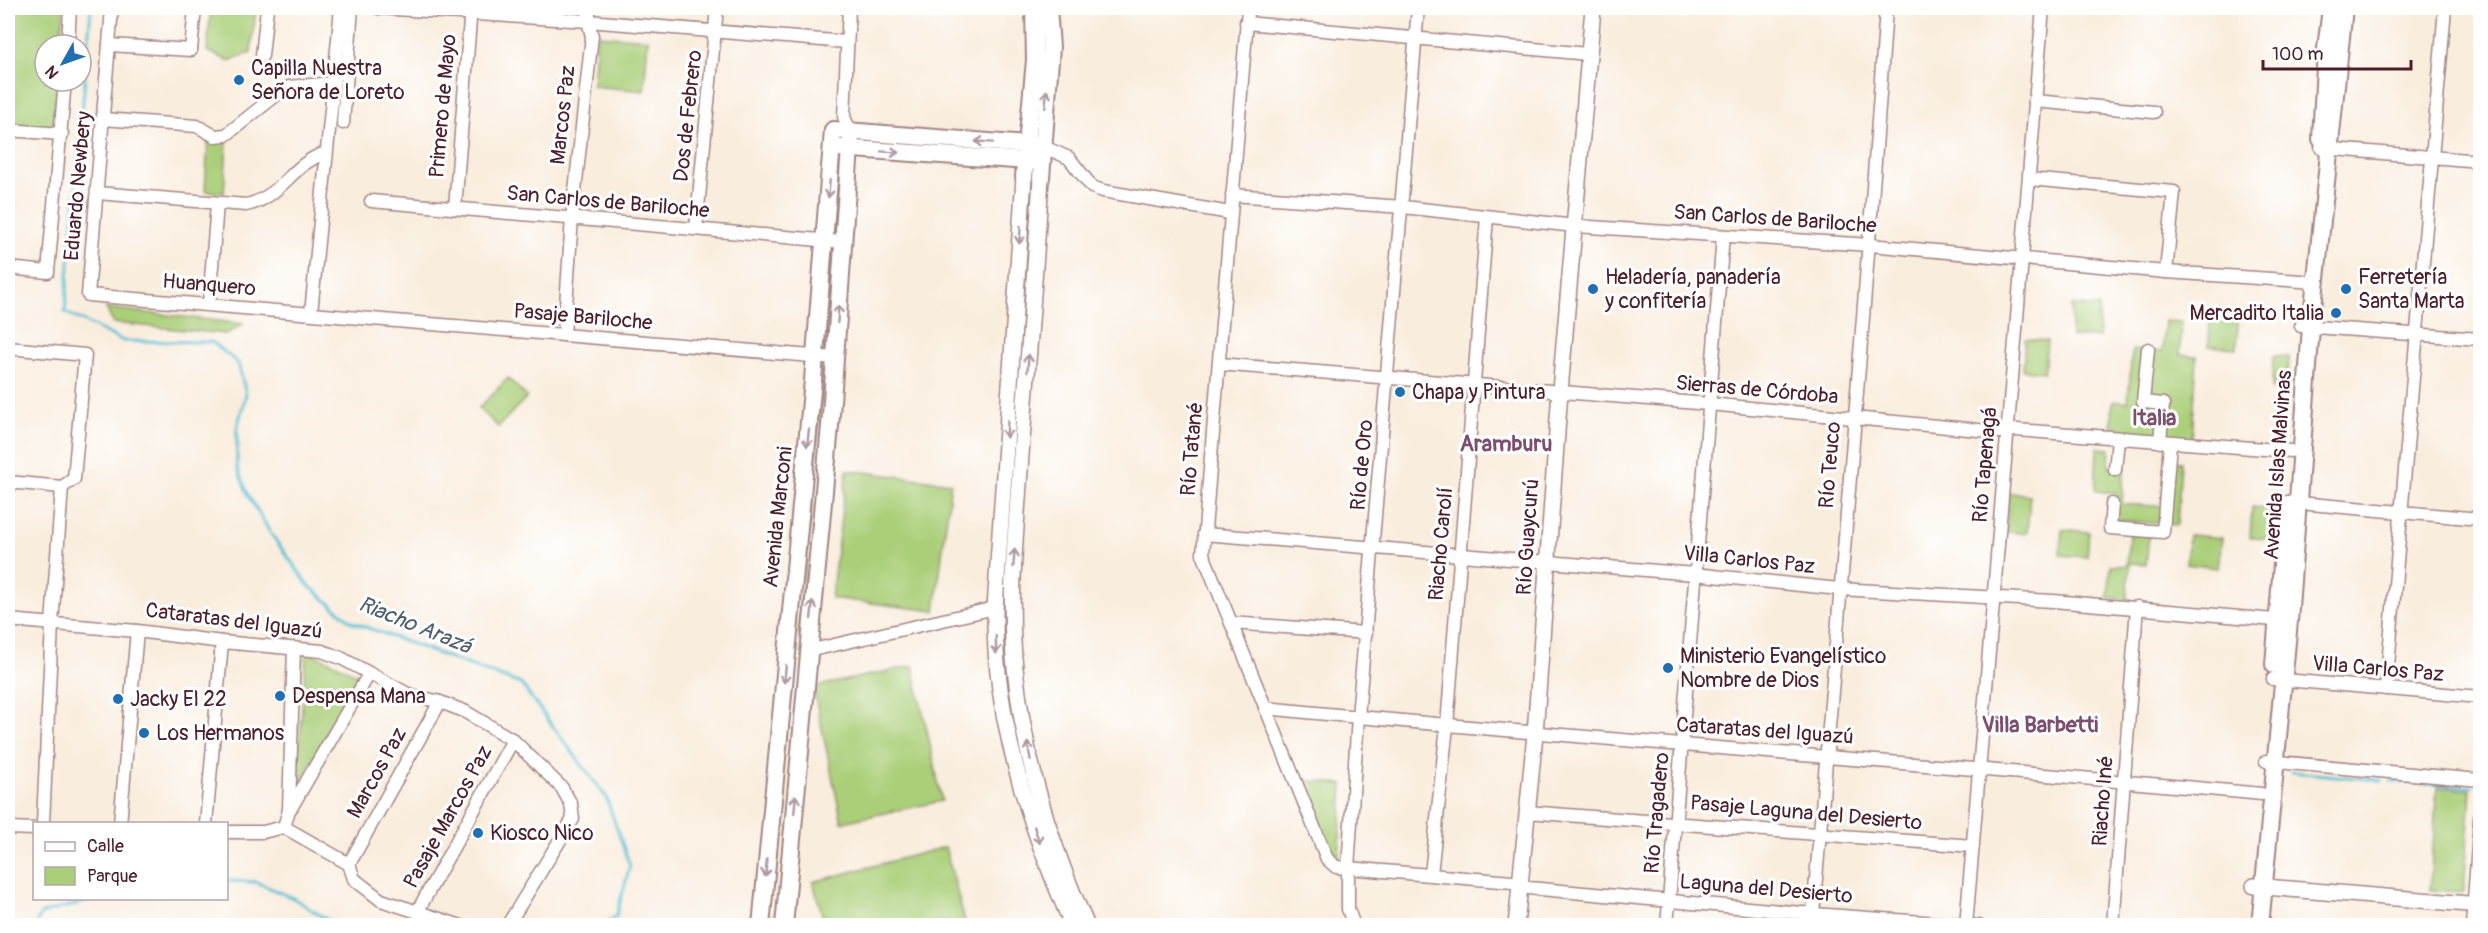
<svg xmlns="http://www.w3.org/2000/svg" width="2488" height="933" viewBox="0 0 2488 933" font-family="Pangolin,sans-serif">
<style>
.green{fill:#aacf78;stroke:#7a7752;stroke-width:1.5}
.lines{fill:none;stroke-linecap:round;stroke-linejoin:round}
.stream{stroke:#57bed4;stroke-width:3}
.minor-casing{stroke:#a28684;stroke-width:15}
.tertiary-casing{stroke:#a28684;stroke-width:18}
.secondary-casing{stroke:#a28684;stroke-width:20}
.minor{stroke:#fff;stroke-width:12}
.tertiary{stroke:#fff;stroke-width:15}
.secondary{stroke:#fff;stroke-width:16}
.oneway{stroke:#ae9aa0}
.poi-dot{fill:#1f6fb2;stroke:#fff;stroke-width:2}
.labels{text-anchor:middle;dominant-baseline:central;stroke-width:6;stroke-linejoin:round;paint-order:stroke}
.poi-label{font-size:21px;fill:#4a1f2b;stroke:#fff;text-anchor:start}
.street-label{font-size:21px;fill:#4a1f2b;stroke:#fff}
.neighbourhood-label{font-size:22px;font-weight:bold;fill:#7d4f6f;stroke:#fff}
.water-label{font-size:22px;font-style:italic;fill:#4f5f6f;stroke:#fff}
</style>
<rect width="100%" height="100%" fill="#fff"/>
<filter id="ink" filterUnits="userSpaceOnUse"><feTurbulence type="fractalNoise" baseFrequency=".0167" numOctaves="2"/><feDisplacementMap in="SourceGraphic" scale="12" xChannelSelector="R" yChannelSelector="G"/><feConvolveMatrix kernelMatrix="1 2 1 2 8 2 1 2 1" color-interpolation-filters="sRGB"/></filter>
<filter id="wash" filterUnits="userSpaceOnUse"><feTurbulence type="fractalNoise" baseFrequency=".008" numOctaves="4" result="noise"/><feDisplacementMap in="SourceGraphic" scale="24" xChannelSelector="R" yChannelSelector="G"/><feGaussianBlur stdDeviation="1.35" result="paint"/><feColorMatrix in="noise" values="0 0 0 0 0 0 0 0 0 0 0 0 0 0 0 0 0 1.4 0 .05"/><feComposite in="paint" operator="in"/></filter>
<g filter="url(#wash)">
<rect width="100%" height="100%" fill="#f9eddd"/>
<g class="green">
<polygon points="8,8 64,8 60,45 45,45 45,81 57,81 53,129 8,125"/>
<polygon points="211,8 256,8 251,53 229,61 207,51"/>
<polygon points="597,35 648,39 644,91 593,86"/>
<polygon points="208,141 227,142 224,193 205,191"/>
<polygon points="2071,306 2099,307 2099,337 2071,337"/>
<polygon points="106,308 244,324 226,334 113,323"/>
<polygon points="2210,317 2238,319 2237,348 2209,346"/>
<polygon points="2165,321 2182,322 2180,355 2197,356 2192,439 2111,434 2113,401 2128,402 2132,350 2162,352"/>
<polygon points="2025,339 2047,341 2044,372 2023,370"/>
<polygon points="2273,356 2289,357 2287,390 2272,389"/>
<polygon points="822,371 824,372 800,634 798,634"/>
<polygon points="508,378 527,397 498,427 479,408"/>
<polygon points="2097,448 2110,449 2109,467 2124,469 2122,504 2169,507 2172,461 2181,462 2177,525 2114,520 2116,493 2095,491"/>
<polygon points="847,470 951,483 935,611 831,598"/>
<polygon points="2009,493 2030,495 2027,533 2006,532"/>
<polygon points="2252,507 2272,509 2271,539 2250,538"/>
<polygon points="2062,529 2089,532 2087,557 2060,555"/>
<polygon points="2129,534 2149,536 2146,564 2130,563 2127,599 2108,598 2111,565 2127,566"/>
<polygon points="2189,535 2222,538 2218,568 2186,564"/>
<polygon points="306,653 328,660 358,675 296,791"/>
<polygon points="913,666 942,801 842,822 813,687"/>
<path d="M1302 780 1343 784 1339 860C1322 850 1310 800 1302 780Z"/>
<polygon points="2437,787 2471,790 2464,892 2430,890"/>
<polygon points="945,847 966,925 825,925 813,882"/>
</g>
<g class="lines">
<g class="stream">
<polyline points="91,8 65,312 123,341 212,342 238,363 246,394 237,428 237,467 248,495 271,534 309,586 352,622 521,684 606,797 630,866 616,916 601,926"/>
<polyline points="2292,772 2381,780"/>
<polyline points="2391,781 2472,787"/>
<polyline points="226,881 256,882 293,898 337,926"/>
<polyline points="35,926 41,914 98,898"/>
</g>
</g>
</g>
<g filter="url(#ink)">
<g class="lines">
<g class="minor-casing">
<g id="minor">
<polyline points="112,8 88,295 835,358"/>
<polyline points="378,8 588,21 846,42"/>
<polyline points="849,8 844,117 851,133"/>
<polyline points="1248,8 1203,554 1327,859 1336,867 1348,868 1512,882 1529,888 1813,914 1979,926"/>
<polyline points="1246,23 1588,54"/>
<polyline points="68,45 70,8"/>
<polyline points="109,45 191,50 195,8"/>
<polyline points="262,56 267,8"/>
<polyline points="2035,101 2154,112"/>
<polyline points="103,119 197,126 215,136 226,135 280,92 289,87 333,83"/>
<polyline points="343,123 352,8"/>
<polyline points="8,130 62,134"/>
<polyline points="1042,146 1069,158 1092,187 1103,191 1230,213"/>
<polyline points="2321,148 2480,161"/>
<polyline points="2029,179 2174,192 2166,272"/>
<path d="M97 193 246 205C281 198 292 163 326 153"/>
<polyline points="1232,195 1403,207 1575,226 1870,245 2166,272 2316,282"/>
<polyline points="371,201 843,242"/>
<polyline points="455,208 471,8"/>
<polyline points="696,229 717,8"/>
<polyline points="8,268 48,272 65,81"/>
<polyline points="209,304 217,204"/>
<polyline points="311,313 341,8"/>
<polyline points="2301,326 2480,339"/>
<polyline points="564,335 572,218 592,36 588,21 590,8"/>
<polyline points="8,348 85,355 74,479 62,487 52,624 43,824"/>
<polyline points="2148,349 2143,402 2163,404 2160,442"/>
<polyline points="1219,364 1709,404 1999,432 2017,430 2291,451"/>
<polyline points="2115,470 2118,439"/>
<polyline points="8,482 62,487"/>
<polyline points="2287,502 2480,519"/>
<polyline points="2112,504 2110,528 2163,532 2170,443"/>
<polyline points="1204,534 1694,574 1839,589 2053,601 2286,621"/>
<polyline points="8,620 137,631 222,642 322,651 341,658 408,694 440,702 464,711 513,740 562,788 571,804 573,819 507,926"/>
<polyline points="1231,623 1366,633"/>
<polyline points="808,651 995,608"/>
<polyline points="2273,679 2480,697"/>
<polyline points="2386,689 2445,8"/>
<path d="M1265 708C1597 741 1929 763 2262 794"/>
<polyline points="2266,761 2480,780"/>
<polyline points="291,808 369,674"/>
<polyline points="1527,812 1973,846"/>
<polyline points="120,824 137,631"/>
<polyline points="206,824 222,642"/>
<polyline points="284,827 289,810 294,648"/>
<polyline points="8,828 34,829"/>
<polyline points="226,832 263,832 284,827 349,864 354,879 381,900 461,926"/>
<polyline points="349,864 440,702"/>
<polyline points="1431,874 1447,726 1487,217"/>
<polyline points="417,912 513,740"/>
<polyline points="1354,926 1348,909 1348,868 1358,717 1418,8"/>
<polyline points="1667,926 1723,236"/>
<path d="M1812 926C1838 620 1865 314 1886 8"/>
<polyline points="1966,926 2043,8"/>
<polyline points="2113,926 2137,607"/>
<polyline points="2472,926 2480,818"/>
</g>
</g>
<g class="tertiary-casing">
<g id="tertiary">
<path d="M1024 177 995 608C995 626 995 645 997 663 1005 751 1037 845 1073 926"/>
<path d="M1041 178C1035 275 1027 372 1020 469 1016 535 1008 602 1015 668 1024 758 1050 844 1087 926"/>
<polyline points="2254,886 2480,905"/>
<polyline points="1516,926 1535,734 1560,391 1593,8"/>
</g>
</g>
<g class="secondary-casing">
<g id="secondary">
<polyline points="2321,139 2326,49 2331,8"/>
<polyline points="839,148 1042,162"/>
<polyline points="1024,177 1035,60 1034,8"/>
<polyline points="1041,178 1051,47 1048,8"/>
<polyline points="2274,665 2286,514"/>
<polyline points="761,926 813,380 833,130 1042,146"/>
<polyline points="784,926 831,415 851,133"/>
<polyline points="2260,926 2289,621 2311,327 2344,8"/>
</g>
</g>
<use href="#minor" class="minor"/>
<use href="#tertiary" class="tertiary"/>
<use href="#secondary" class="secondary"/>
</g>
<defs><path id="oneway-shaft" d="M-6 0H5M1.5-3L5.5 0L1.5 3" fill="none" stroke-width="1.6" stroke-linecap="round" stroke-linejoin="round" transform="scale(1.5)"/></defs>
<g class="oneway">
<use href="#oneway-shaft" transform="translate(1046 99) rotate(-85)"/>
<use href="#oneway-shaft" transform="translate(984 142) rotate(-176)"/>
<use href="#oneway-shaft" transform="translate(890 152) rotate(4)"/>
<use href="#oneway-shaft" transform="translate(829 189) rotate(95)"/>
<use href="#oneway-shaft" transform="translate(1020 235) rotate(94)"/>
<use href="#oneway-shaft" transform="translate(838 314) rotate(-86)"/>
<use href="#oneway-shaft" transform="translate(1028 363) rotate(-86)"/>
<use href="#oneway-shaft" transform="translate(1007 429) rotate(94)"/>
<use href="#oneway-shaft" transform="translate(808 438) rotate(96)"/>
<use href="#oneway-shaft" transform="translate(1014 558) rotate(-86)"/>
<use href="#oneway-shaft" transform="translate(812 610) rotate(-84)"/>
<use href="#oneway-shaft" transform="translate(996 645) rotate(88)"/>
<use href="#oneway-shaft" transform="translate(785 674) rotate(96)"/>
<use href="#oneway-shaft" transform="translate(1029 751) rotate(-100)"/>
<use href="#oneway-shaft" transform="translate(795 804) rotate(-85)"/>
<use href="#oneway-shaft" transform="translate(1037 835) rotate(71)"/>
<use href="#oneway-shaft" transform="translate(766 868) rotate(96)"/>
</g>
</g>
<g class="poi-dot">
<circle cx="239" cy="80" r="6"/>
<circle cx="1593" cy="289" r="6"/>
<circle cx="2346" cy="289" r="6"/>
<circle cx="2336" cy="313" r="6"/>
<circle cx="1400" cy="392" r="6"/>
<circle cx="1668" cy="668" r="6"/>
<circle cx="280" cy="696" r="6"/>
<circle cx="118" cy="699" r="6"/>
<circle cx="144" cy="733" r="6"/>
<circle cx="478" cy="833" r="6"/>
</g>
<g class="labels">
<g class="poi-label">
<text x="251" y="68">Capilla Nuestra<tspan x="251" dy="24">Señora de Loreto</tspan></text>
<text x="1605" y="277">Heladería, panadería<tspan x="1605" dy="24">y confitería</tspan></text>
<text x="2358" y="277">Ferretería<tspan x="2358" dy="24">Santa Marta</tspan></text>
<text x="2324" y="313" text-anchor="end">Mercadito Italia</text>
<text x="1412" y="392">Chapa y Pintura</text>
<text x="1680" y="656">Ministerio Evangelístico<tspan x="1680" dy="24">Nombre de Dios</tspan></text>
<text x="292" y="696">Despensa Mana</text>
<text x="130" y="699">Jacky El 22</text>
<text x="156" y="733">Los Hermanos</text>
<text x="490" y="833">Kiosco Nico</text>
</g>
<g class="street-label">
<text transform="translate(443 106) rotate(-85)">Primero de Mayo</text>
<text transform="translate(563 115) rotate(-84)">Marcos Paz</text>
<text transform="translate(688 116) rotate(-84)">Dos de Febrero</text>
<text transform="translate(78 186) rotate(-85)">Eduardo Newbery</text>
<text transform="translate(608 202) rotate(5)">San Carlos de Bariloche</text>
<text transform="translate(1775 219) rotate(4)">San Carlos de Bariloche</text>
<text transform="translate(209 285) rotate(5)">Huanquero</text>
<text transform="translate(583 317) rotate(5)">Pasaje Bariloche</text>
<text transform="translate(1757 390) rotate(5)">Sierras de Córdoba</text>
<text transform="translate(1192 449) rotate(-85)">Río Tatané</text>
<text transform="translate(1362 465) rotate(-85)">Río de Oro</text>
<text transform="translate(1830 465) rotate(-85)">Río Teuco</text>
<text transform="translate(1985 465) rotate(-85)">Río Tapenagá</text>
<text transform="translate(2278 465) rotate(-86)">Avenida Islas Malvinas</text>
<text transform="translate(778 517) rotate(-84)">Avenida Marconi</text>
<text transform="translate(1528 537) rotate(-86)">Río Guaycurú</text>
<text transform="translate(1441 544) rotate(-85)">Riacho Carolí</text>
<text transform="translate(1749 560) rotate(6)">Villa Carlos Paz</text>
<text transform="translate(234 621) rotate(7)">Cataratas del Iguazú</text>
<text transform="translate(2378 669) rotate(5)">Villa Carlos Paz</text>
<text transform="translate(1765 731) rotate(4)">Cataratas del Iguazú</text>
<text transform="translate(377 773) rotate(-61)">Marcos Paz</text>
<text transform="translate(2103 801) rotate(-86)">Riacho Iné</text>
<text transform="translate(1657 813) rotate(-85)">Río Tragadero</text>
<text transform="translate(1806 813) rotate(5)">Pasaje Laguna del Desierto</text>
<text transform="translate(448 817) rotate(-61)">Pasaje Marcos Paz</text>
<text transform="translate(1766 889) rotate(5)">Laguna del Desierto</text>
</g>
<g class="neighbourhood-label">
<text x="2154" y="418">Italia</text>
<text x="1506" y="444">Aramburu</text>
<text x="2040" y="725">Villa Barbetti</text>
</g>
<g class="water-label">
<text transform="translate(415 625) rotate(22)">Riacho Arazá</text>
</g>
</g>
<rect width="2488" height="933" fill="none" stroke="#fff" stroke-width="30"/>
<rect x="33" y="822" width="195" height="78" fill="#ffffff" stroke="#b7a5aa" stroke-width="1.5"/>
<rect x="45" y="842" width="30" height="9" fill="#ffffff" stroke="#b7a5aa" stroke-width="1.5"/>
<text x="87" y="852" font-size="18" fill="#4a1f2b">Calle</text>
<rect x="45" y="867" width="30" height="18" fill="#aacf78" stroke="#b7a5aa" stroke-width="1.5"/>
<text x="87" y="882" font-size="18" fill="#4a1f2b">Parque</text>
<g transform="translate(63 63) rotate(230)"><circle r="28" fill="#ffffff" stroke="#b7a5aa" stroke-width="1.5"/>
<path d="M0-4.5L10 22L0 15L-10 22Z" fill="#1f6fb2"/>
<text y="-9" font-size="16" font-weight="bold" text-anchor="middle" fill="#4a1f2b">N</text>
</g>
<path d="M2263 60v9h148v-9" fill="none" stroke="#4a1f2b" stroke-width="3"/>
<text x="2272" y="60" font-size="18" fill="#4a1f2b" stroke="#ffffff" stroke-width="4.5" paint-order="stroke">100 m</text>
</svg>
